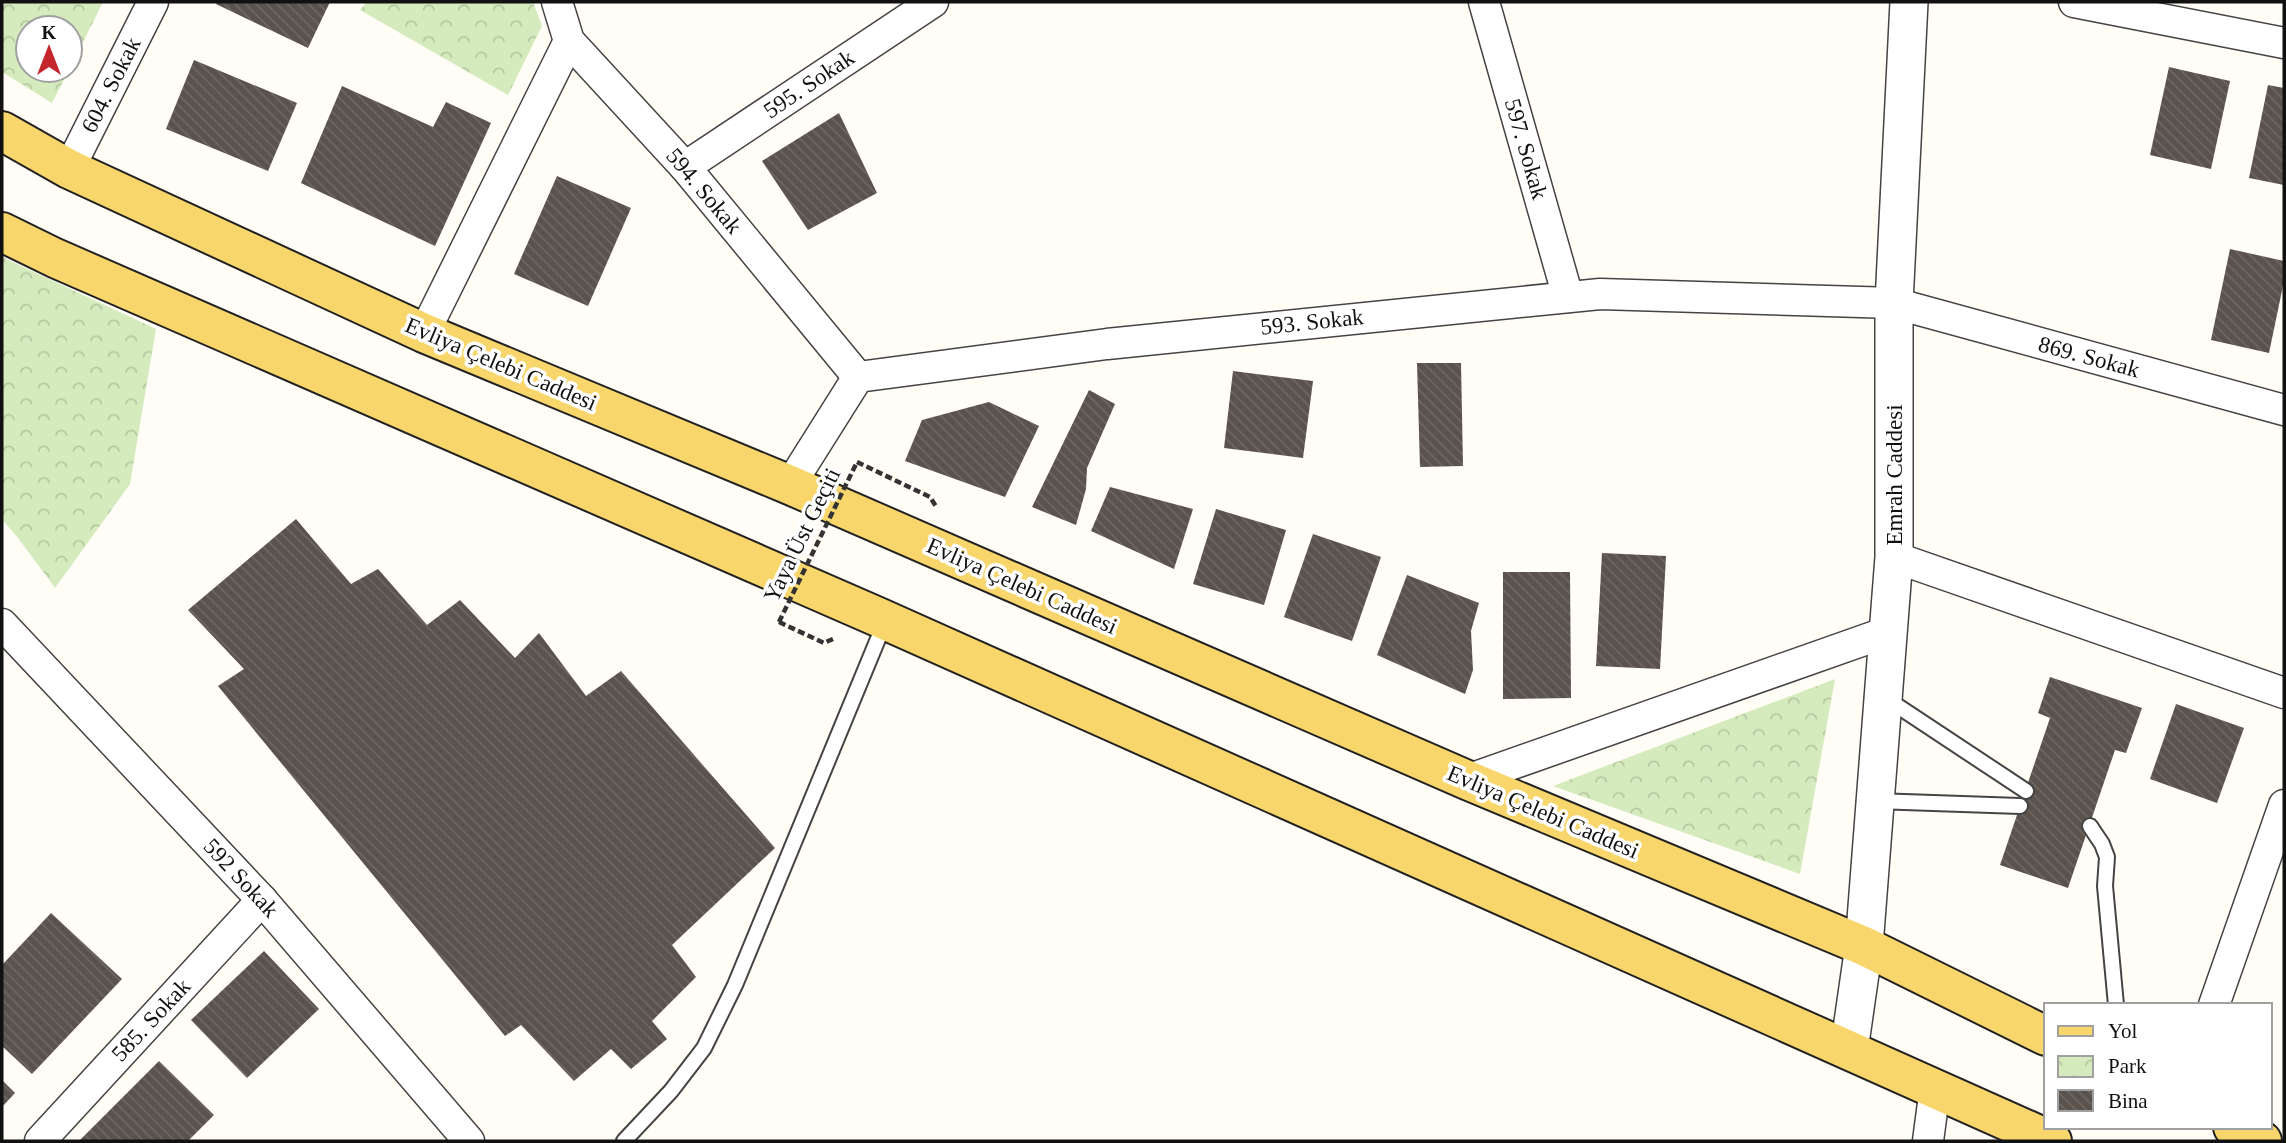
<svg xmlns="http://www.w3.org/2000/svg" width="2286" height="1143" viewBox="0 0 2286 1143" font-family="Georgia,serif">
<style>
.park{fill:url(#park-crowns)}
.building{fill:url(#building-back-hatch)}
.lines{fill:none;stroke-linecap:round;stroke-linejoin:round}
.service-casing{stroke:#444;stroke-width:18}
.minor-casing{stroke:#444;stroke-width:33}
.tertiary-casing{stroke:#444;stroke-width:40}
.primary-casing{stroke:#222;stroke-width:42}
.path{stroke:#333;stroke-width:4.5;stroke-dasharray:7 3.5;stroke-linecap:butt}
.service{stroke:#fff;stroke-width:14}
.minor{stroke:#fff;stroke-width:30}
.tertiary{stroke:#fff;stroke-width:37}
.primary{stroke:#f9d66b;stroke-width:38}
.path-bridge{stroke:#333;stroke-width:4.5;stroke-dasharray:7 3.5;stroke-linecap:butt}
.labels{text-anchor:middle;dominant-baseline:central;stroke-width:7;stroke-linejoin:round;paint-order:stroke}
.street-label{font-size:23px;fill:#111;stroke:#fff}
</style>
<defs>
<pattern id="park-crowns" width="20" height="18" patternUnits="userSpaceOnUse" patternTransform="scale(1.75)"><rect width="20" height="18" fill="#d5ebbd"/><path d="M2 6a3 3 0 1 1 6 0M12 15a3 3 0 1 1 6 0" fill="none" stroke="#b6c8a1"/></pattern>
<pattern id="building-back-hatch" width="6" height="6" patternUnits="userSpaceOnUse" patternTransform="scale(1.75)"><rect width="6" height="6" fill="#5a524d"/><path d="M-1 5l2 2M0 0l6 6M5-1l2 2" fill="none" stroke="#6d6662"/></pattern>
</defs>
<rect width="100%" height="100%" fill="#fffdf5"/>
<g class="park">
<polygon points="2,2 103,2 70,68 70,28 28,28 28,70 69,70 52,103 2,72"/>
<polygon points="367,2 533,2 542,26 508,95 360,10"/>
<polygon points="2,257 156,329 130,484 55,588 18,538 2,519"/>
<polygon points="1835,679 1800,874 1553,786"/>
</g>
<g class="building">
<polygon points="217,2 330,2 308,48 216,4"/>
<polygon points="194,60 297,103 268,171 166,129"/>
<polygon points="2169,67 2230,81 2211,169 2150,155"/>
<polygon points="2268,85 2284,88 2284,185 2249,178"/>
<polygon points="342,86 433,127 446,102 491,123 435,246 301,183"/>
<polygon points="839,113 877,193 808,230 762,161"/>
<polygon points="557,176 631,208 588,306 514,274"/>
<polygon points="2230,249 2284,261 2284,281 2269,353 2211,340"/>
<polygon points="1417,363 1461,363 1463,466 1420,467"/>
<polygon points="1233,371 1313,381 1303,458 1224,448"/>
<polygon points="1089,390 1115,404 1087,468 1086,489 1076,525 1032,507"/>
<polygon points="989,402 1039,426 1005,497 905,461 922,420"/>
<polygon points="1110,487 1193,509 1174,569 1091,531"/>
<polygon points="1216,509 1286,530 1264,605 1193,584"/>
<polygon points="296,519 351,584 378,569 427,625 460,600 515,658 539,633 586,696 621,671 775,848 672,945 696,977 652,1021 667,1039 631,1069 611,1049 574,1081 521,1025 505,1036 218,686 244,669 188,610"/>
<polygon points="1313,534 1381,557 1352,641 1284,617"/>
<polygon points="1602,553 1666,556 1660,669 1596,666"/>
<polygon points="1503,572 1570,572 1571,698 1503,699"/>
<polygon points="1407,575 1479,603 1471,631 1473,670 1465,694 1377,655"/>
<polygon points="2050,677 2142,708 2126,753 2115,750 2068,888 2000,865 2050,718 2038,713"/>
<polygon points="2176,704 2244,728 2217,803 2150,779"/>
<polygon points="51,913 122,979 32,1074 2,1046 2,965"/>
<polygon points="264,951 319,1009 247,1078 191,1020"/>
<polygon points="159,1061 214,1115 188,1141 79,1141"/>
<polygon points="2,1080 15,1093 2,1107"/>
</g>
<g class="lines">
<g class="service-casing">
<g id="service">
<polyline points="1887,699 2026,791"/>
<polyline points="1875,801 2020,806"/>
<polyline points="2090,826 2102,844 2107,857 2105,886 2116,1005"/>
<polyline points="624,1141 671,1091 704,1048 735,985 885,622"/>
</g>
</g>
<g class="minor-casing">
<g id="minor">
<polyline points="557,2 569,41 685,167 858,377"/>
<polyline points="1484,2 1568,297"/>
<polyline points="2074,2 2284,43"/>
<polyline points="685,167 933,2"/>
<polyline points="69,169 153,2"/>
<polyline points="424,333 569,41"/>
<polyline points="790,485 858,377 1107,344 1600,294 1894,303 2284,410"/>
<polyline points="1894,557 2284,693"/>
<polyline points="2,624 262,900 469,1141"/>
<polyline points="1467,780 1887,632"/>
<polyline points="2214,1005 2284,805"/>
<polyline points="40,1141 262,900"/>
<polyline points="1928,1141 1935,1088"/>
</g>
</g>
<g class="tertiary-casing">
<polyline id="tertiary" points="1849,1050 1864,946 1894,557 1894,303 1909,2"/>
</g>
<g class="primary-casing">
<g id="primary">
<polyline points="2,131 69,169 424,333 790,485 1467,780 1864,946 2046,1036"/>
<polyline points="2,232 55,258 878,617 2052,1141"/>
<polyline points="2233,1127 2262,1141"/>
</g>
</g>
<g class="path">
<polyline points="857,462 930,497 937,508"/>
<polyline points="779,622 824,643 835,638"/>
</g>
<use href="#service" class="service"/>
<use href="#minor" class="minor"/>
<use href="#tertiary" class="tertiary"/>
<use href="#primary" class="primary"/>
<polyline class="path-bridge" points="779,622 857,462"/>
</g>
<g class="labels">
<g class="street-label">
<text transform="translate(809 84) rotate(-34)">595. Sokak</text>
<text transform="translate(111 85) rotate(-63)">604. Sokak</text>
<text transform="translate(1526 149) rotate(74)">597. Sokak</text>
<text transform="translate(704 191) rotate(50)">594. Sokak</text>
<text transform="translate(1312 322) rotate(-6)">593. Sokak</text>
<text transform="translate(2089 357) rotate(15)">869. Sokak</text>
<text transform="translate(501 364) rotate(23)">Evliya Çelebi Caddesi</text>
<text transform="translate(1894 475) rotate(-90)">Emrah Caddesi</text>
<text transform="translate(802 535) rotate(-64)">Yaya Üst Geçiti</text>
<text transform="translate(1022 586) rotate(24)">Evliya Çelebi Caddesi</text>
<text transform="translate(1543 812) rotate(23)">Evliya Çelebi Caddesi</text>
<text transform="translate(241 878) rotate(47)">592 Sokak</text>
<text transform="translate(151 1020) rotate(-47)">585. Sokak</text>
</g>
</g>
<rect width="2286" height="1143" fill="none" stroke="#111111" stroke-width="7"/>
<rect x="2044" y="1003" width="228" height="126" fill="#ffffff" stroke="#a0a0a0" stroke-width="2"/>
<rect x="2058" y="1026" width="35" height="10" fill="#f9d66b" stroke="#a0a0a0" stroke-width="2"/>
<text x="2108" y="1038" font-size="21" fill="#111111">Yol</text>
<rect x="2058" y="1056" width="35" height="21" fill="url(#park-crowns)" stroke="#a0a0a0" stroke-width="2"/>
<text x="2108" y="1073" font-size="21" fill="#111111">Park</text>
<rect x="2058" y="1090" width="35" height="21" fill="url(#building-back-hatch)" stroke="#a0a0a0" stroke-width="2"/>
<text x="2108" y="1108" font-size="21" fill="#111111">Bina</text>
<g transform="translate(49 49)"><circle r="33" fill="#ffffff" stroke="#a0a0a0" stroke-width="2"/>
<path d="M0-5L12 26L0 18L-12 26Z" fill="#c4262e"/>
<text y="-10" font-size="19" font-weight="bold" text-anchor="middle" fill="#111111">K</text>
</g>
</svg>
